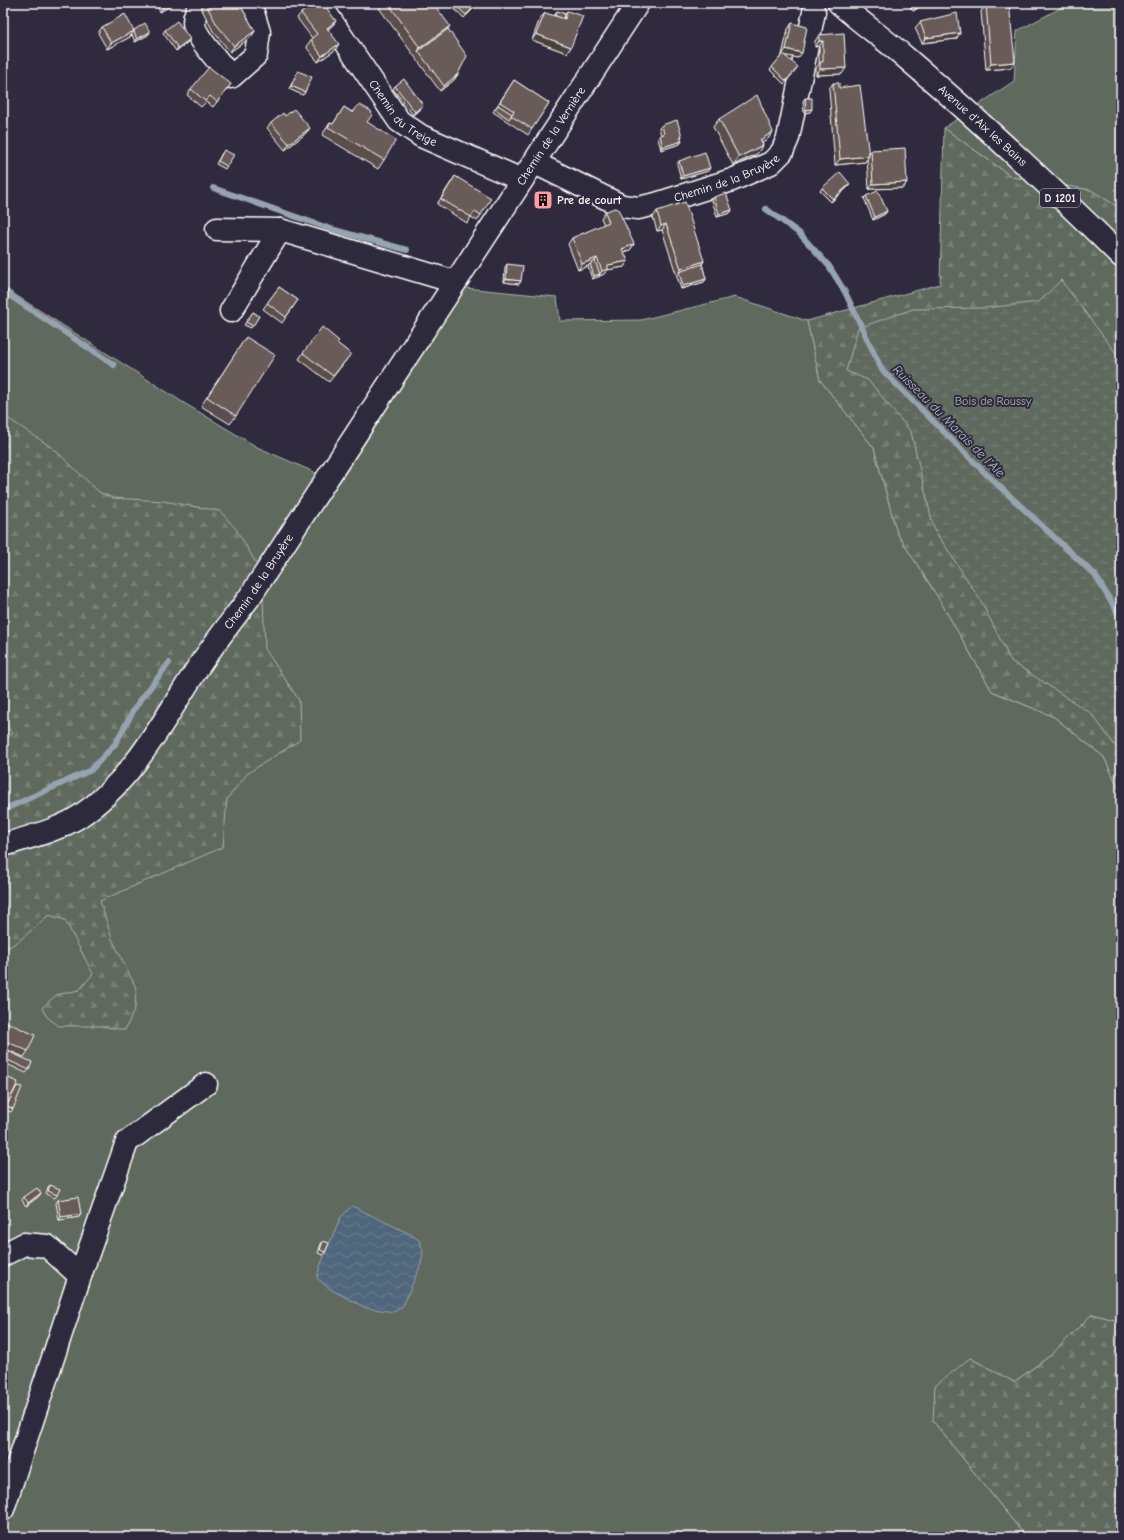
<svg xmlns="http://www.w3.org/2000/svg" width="1124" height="1540" viewBox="0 0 1124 1540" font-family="'Comic Neue',sans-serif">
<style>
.green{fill:#5e695d;stroke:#aeb4ae}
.forest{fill:url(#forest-firs);stroke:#aeb4ae}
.wetland{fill:url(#wetland-marsh);stroke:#aeb4ae}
.water{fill:url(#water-waves);stroke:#96a3b0}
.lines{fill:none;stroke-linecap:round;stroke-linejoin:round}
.stream{stroke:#96a3b0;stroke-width:6}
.minor-casing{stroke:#fff;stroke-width:25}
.major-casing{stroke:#fff;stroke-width:25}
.minor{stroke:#2f2a3d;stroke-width:22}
.major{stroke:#2f2a3d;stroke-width:22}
.wall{fill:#5a4e4c;stroke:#fff}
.shaded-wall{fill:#4a403e;stroke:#fff}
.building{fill:#695b58;stroke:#fff}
.labels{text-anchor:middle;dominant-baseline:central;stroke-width:4;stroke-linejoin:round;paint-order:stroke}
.shield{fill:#2f2a3d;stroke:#c1bfc5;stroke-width:1}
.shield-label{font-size:11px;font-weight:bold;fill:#fff}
.street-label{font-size:12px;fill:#fff;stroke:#2f2a3d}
.poi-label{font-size:12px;font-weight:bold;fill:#fff;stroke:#2f2a3d;text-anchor:start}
.park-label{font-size:12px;fill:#aeb4ae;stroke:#2f2a3d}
.water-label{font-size:13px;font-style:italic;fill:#b0bac4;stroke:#2f2a3d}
</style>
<defs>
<pattern id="forest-firs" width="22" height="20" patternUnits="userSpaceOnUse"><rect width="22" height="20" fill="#5e695d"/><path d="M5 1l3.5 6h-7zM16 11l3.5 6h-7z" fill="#768075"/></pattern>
<pattern id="wetland-marsh" width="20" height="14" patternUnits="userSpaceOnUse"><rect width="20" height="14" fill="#5e695d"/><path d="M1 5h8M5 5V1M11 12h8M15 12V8" fill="none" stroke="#768075"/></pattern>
<pattern id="water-waves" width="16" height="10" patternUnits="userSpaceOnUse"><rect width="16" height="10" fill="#50667b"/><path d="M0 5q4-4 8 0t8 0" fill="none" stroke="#6a7d8f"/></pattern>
</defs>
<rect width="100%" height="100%" fill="#2f2a3d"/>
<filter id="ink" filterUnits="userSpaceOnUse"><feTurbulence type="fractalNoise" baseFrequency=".025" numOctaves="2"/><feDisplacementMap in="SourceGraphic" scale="8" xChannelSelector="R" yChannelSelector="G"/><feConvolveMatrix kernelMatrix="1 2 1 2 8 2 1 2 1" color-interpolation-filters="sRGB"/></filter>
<g filter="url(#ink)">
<g class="green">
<polygon points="1070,3 1121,3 1121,209 1091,190 1012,177 944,128 1014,81 1017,31"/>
<polygon points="3,287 184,403 257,447 339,483 465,288 557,297 560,321 641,320 735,297 807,321 820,380 874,448 897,533 939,599 992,691 1054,717 1104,757 1121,793 1121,1322 1092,1314 1051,1355 1014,1382 970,1358 933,1421 1026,1537 3,1537"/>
</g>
<g class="forest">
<polygon points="944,128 1012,177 1091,190 1121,209 1121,793 1104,757 1054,717 992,691 939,599 897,533 874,448 820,380 807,321 940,284"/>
<polygon points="3,415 54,449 99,492 113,498 163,501 220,511 236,529 262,573 265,649 299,700 300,740 248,773 227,799 223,847 100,901 112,939 136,988 135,1008 125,1030 101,1026 59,1026 47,1017 42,1008 56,995 79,990 93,974 65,920 49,915 20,940 3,951 3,744 13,733 3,723"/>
<polygon points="1092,1314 1121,1322 1121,1537 1026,1537 933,1421 935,1386 970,1358 1014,1382 1051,1355"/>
</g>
<polygon class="wetland" points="1061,280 1121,360 1121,754 1092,714 1011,661 981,601 934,529 911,432 868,380 846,371 858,328 913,309 985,308 1039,302"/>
<polygon class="water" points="352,1206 412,1235 420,1241 423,1252 421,1264 403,1306 394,1312 366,1308 330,1289 317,1278 320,1266 340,1218"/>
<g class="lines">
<g class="stream">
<polyline points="213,188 331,229 407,250"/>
<polyline points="766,209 799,233 829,266 845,292 882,370 985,473 1095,575 1121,618"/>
<polyline points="3,291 114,365"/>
<polyline points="3,810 91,770 115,744 136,706 169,663"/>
</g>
<g class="minor-casing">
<g id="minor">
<path d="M203 3C198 8 194 15 194 22 193 35 223 66 231 77L256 55 259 32 250 3"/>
<path id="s1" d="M319 3 399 121 421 136 522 180"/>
<path id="s2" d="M535 163 622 206 638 208 656 204 732 180 771 163 782 152 788 138 814 12"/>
<polyline points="217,229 280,230"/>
<polyline points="231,311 280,230 455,282"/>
<path id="s3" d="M3 845C29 837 57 831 80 816 132 781 162 723 195 672 212 646 231 622 249 598L638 3"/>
<polyline points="3,1255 24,1244 47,1246 80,1276"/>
<polyline points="3,1509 80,1276 127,1142 206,1084"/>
</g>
</g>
<g class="major-casing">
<g id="major">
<path id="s4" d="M839 3C860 22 883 38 905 57 979 120 1051 187 1121 256"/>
</g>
</g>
<use href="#minor" class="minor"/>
<use href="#major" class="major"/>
</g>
<g class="wall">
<polygon points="155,3 175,3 160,12"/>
<polygon points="204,3 239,3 255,31 251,37 230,52 213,31 201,8"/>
<polygon points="383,3 433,3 448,29 458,74 454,80 440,91 379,8"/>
<polygon points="450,3 479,3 464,18 449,4"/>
<polygon points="908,3 926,3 913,11"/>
<polygon points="986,5 1011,68 986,70 981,11"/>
<polygon points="557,11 565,14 567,11 571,47 567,53 532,40 540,18 545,13 554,16"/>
<polygon points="301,13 336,21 332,26 328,29 335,50 318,62 307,48 308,44 312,38 297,18"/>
<polygon points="920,22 960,33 956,39 922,43 915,28"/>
<polygon points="792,23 798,58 785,55 796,70 784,84 770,70 782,55 788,29"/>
<polygon points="102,27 134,30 150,32 148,35 135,42 132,35 130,37 107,49 98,33"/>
<polygon points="165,30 190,39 188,42 176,51 163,33"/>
<polygon points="819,35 842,74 816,75 816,68 819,64 819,46 815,47 815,41"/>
<polygon points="298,71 305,92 303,95 289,89"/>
<polygon points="514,80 549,103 528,135 493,112"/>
<polygon points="833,83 839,88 869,153 871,150 907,182 903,188 869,189 867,159 865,162 835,165 829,89"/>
<polygon points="231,84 213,107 206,102 201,107 187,95 191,89"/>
<polygon points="395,86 421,108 413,115 393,89"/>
<polygon points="805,98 810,112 804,113 803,101"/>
<polygon points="357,106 367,122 384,160 378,169 322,135 330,123 333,124 344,107 352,112"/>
<polygon points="285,116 310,128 305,134 285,150 267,128 271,123"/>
<polygon points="719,119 773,132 767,140 762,143 763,145 757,154 733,165 713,127"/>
<polygon points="662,125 682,136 681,138 682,141 680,144 661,150 658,138 660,135 661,135 659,128"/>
<polygon points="222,153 227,166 225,169 216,164"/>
<polygon points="679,161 708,171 681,179 677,164"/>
<polygon points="455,176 481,215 477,221 471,217 467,223 437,204"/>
<polygon points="850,184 848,187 831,202 820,191 822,188"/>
<polygon points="541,192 546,204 537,201 539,195"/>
<polygon points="866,196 887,211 885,214 873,220 864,198"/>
<polygon points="714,197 732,210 730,213 717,217 712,200"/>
<polygon points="657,211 704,261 702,264 706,279 704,282 681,289 662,230 657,231 653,217"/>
<polygon points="605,212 634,244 630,250 624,252 628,261 624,267 607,270 604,274 592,279 588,267 588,266 578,270 568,244 572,238 604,225 601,218"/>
<polygon points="507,264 521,281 519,284 504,282 505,267"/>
<polygon points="279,287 298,300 282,323 263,309"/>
<polygon points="253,312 259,316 251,328 244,325"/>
<polygon points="246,337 236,416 230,424 201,406"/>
<polygon points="338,344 351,354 329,382 299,359 303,353"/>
<polygon points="4,1021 28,1051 24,1057 3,1048 3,1022"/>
<polygon points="3,1049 29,1070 26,1073 3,1062"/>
<polygon points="3,1076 13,1109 11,1112 3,1109"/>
<polygon points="50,1185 57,1195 55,1198 46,1194 48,1187"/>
<polygon points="39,1196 26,1206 22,1200 24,1197"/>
<polygon points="58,1200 81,1214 79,1217 59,1220 56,1203"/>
<polygon points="323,1241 325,1252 323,1255 318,1253 321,1244"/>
</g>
<g class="shaded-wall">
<polygon points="169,3 175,3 160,12 164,6"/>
<polygon points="921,3 926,3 913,11"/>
<polygon points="954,3 971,3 969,6 953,5"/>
<polygon points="336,21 332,26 323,33 327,28"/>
<polygon points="450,26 444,34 418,51 420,48"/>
<polygon points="134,31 130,37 107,49 111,43"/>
<polygon points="255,31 251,37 230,52 234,46"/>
<polygon points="150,32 148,35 135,42 137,39"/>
<polygon points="960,33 956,39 922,43 926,38"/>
<polygon points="536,34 571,47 567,53 532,40"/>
<polygon points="190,39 188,42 176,51 178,48"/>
<polygon points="819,41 823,41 819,46 815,47"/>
<polygon points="339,44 335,50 318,62 322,56"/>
<polygon points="786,49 802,53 798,58 782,55"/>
<polygon points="1015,62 1011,68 986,70 991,64"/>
<polygon points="846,68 842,74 816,75 820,69"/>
<polygon points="458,74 454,80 440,91 444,86"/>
<polygon points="291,86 305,92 303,95 289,89"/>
<polygon points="423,105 421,108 413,115 415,112"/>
<polygon points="812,109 810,112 804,113 806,110"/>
<polygon points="310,128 305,134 285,150 289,144"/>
<polygon points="773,132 767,140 754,148 760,140"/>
<polygon points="682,141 680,144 661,150 663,147"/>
<polygon points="763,145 757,154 733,165 739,157"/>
<polygon points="869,156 865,162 835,165 840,159"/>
<polygon points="710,168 708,171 681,179 683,176"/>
<polygon points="907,182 903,188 869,189 873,184"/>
<polygon points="850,184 848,187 831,202 833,199"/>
<polygon points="539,198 548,201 546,204 537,201"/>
<polygon points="732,210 730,213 717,217 719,214"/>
<polygon points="887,211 885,214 873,220 875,217"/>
<polygon points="666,224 662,230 657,231 661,226"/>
<polygon points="634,244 630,250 618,255 622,249"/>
<polygon points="597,258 593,264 590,264 588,266 578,270 582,264"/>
<polygon points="628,261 624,267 607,270 604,274 598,277 602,271 608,265"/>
<polygon points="704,261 700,267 679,272 681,269"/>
<polygon points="600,274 598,277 592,279 594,276"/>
<polygon points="506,279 521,281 519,284 504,282"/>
<polygon points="706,279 704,282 681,289 683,286"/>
<polygon points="41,1193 39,1196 26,1206 28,1203"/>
<polygon points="81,1214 79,1217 59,1220 61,1217"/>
</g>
<g class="building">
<polygon points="162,3 169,3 164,6"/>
<polygon points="205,3 239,3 255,31 234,46 217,25"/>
<polygon points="314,3 323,3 336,21 327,28 339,44 322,56 312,42 312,38 317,34 301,13"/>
<polygon points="388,3 433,3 450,26 420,48"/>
<polygon points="453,3 478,3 466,15"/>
<polygon points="916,3 921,3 918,6"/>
<polygon points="1002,3 1009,3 1015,62 991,64 986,5"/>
<polygon points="557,11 565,14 564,19 555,16"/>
<polygon points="567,11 583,16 571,47 536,34 545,13 565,19"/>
<polygon points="957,13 960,33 926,38 920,22"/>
<polygon points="125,14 134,31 111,43 102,27"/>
<polygon points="177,21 190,39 178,48 165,30"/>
<polygon points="145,23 150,32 137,39 134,32 134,30"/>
<polygon points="792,23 807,27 802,53 786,49"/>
<polygon points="448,29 467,56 458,74 444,86 418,51"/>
<polygon points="844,33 846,68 820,69 820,62 823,62 823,41 819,41 819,35"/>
<polygon points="783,54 798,67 786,81 772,67"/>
<polygon points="209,67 231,84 217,102 210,96 205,101 191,89"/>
<polygon points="298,71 312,77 305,92 291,86"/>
<polygon points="404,79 423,105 415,112 395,86"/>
<polygon points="514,80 549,103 532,129 511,116 514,111 500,102"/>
<polygon points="833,83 839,83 839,88 860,85 869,156 840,159"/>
<polygon points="757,95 773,132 760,140 763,145 739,157 719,119"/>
<polygon points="805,98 812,98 812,109 806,110"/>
<polygon points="360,105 371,111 372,115 367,122 396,140 384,160 328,127 330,123 333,124 344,107 353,113 357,106"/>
<polygon points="498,105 512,114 509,119 495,109"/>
<polygon points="294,109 310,128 289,144 271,123 283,113 285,116"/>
<polygon points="677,120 682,136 680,137 682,141 663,147 660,135 664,134 662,125"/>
<polygon points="905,148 907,182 873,184 871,150"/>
<polygon points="224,150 234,155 227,166 218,161"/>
<polygon points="705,152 710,168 683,176 679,161"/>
<polygon points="840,172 850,184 833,199 822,188"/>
<polygon points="455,176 491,198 481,215 475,211 471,217 441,199"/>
<polygon points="878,191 887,211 875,217 866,196"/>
<polygon points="541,192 550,195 548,201 539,198"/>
<polygon points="726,193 732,210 719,214 714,197"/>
<polygon points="685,202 704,261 681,269 666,224 661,226 657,211"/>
<polygon points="614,208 618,209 634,244 622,249 628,261 608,265 608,269 602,271 597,258 582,264 572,238 609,222 605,212"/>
<polygon points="595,261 600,274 594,276 590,264"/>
<polygon points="507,264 523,266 521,281 506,279"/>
<polygon points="702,264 706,279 683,286 679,272"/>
<polygon points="279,287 298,300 286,317 267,303"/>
<polygon points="253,312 259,316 253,326 246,322"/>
<polygon points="322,327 339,341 337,343 351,354 333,376 303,353"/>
<polygon points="246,337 275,355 236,416 207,397"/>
<polygon points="4,1021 35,1035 28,1051 3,1040 3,1023"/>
<polygon points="3,1049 32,1062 29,1070 3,1058"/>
<polygon points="3,1076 18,1082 8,1103 3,1101"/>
<polygon points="17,1086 22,1087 13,1109 6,1106 8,1103"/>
<polygon points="50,1185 60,1189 57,1195 48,1191"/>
<polygon points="37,1188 41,1193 28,1203 24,1197"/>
<polygon points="78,1197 81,1214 61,1217 58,1200"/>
<polygon points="323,1241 329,1243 325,1252 320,1250"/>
</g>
</g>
<defs>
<g id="building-square" transform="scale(1)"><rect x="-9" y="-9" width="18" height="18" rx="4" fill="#ff9aa2" stroke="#2f2a3d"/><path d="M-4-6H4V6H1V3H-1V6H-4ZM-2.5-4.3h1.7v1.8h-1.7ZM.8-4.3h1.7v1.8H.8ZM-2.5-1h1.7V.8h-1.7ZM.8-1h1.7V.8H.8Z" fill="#111"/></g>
</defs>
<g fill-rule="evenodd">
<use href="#building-square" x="543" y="200"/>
</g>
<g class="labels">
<rect class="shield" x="1040" y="189" width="40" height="18" rx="3"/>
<g class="shield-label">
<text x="1060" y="198">D 1201</text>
</g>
<g class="street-label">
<text stroke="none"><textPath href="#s1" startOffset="140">Chemin du Treige</textPath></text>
<text stroke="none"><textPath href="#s4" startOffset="189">Avenue d'Aix les Bains</textPath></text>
<text stroke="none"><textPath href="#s3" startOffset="912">Chemin de la Vernière</textPath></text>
<text stroke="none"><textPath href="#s2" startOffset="207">Chemin de la Bruyère</textPath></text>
<text stroke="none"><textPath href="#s3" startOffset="379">Chemin de la Bruyère</textPath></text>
</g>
<g class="poi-label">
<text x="557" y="200">Pre de court</text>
</g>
<g class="park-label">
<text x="993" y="401">Bois de Roussy</text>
</g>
<g class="water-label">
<text transform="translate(949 421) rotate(45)">Ruisseau du Marais de l'Ale</text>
</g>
</g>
<rect width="1124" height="1540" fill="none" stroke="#2f2a3d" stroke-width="16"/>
<rect x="8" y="8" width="1108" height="1524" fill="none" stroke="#fff" stroke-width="1.5" filter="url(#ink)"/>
</svg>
